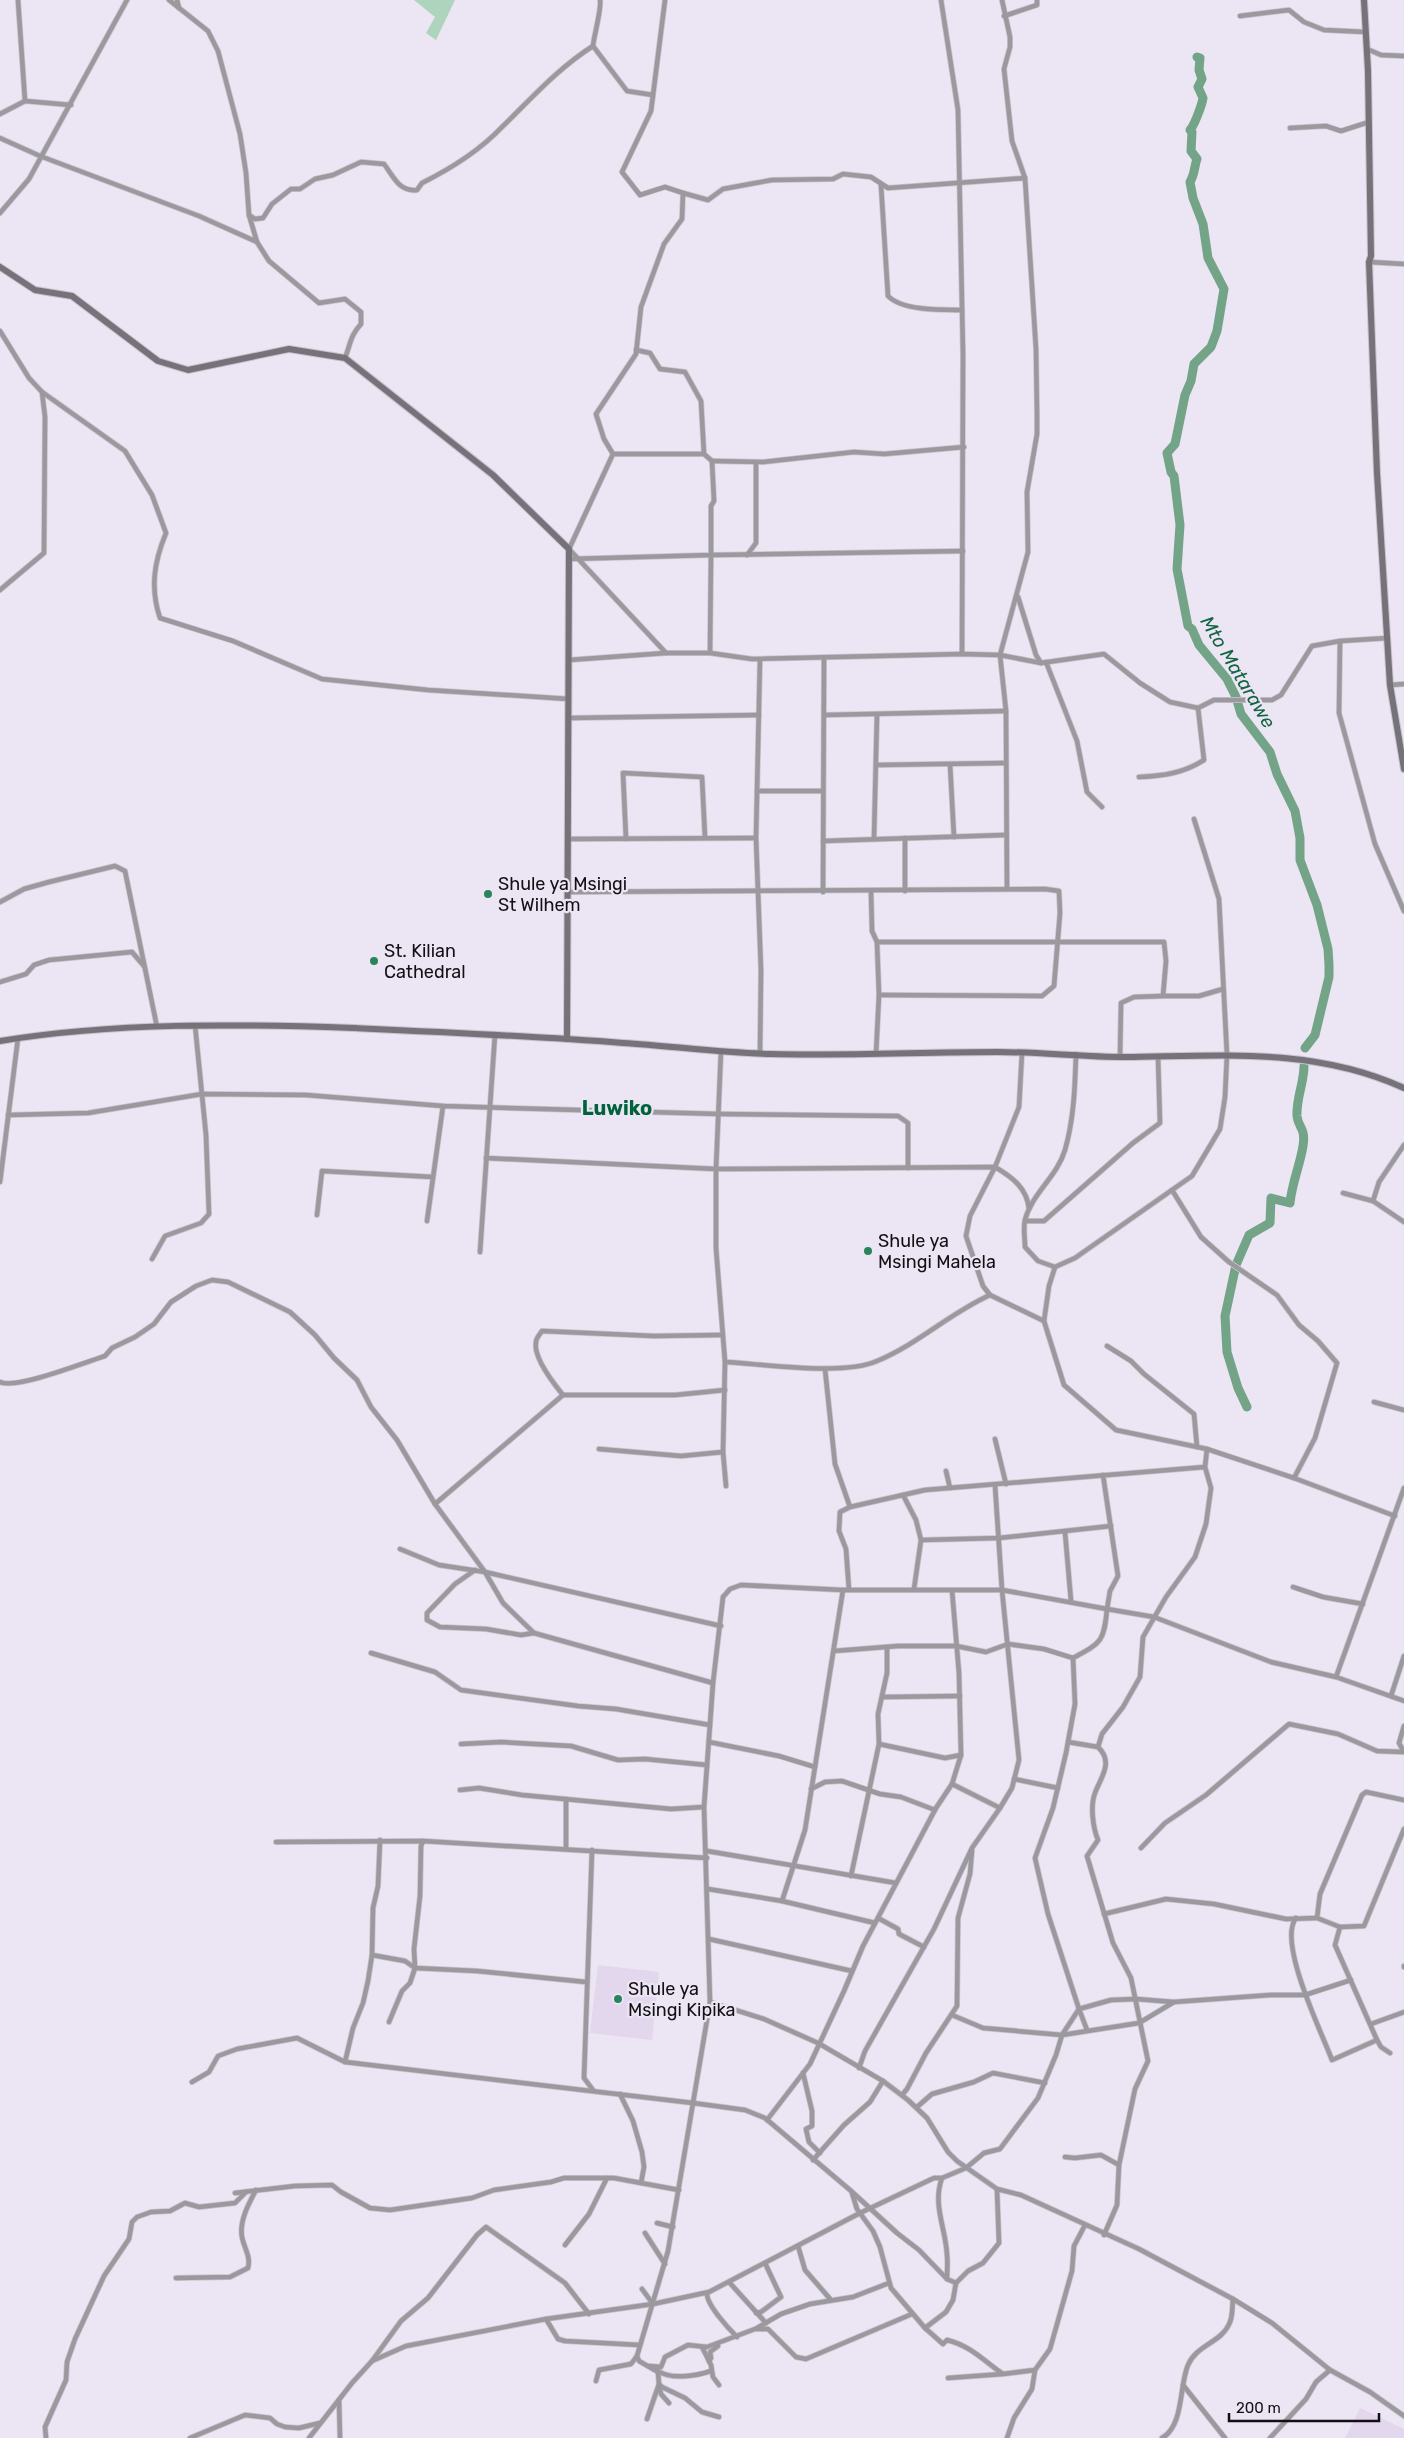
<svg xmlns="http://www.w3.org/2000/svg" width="1404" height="2438" viewBox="0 0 1404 2438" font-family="Rubik,sans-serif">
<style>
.built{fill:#e2d7ec}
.green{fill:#aed4be}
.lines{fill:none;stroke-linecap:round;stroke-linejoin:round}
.river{stroke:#73a488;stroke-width:9}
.street-casing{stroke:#c9c3cf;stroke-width:6}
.secondary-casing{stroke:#c9c3cf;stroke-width:8}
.street{stroke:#9b989e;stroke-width:4.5}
.secondary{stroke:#76727a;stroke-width:6}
.poi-dot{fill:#29845b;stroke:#ece5f3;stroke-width:2}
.labels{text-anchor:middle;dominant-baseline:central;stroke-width:4.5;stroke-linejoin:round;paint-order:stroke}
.poi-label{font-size:18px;fill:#121014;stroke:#ece5f3;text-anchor:start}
.water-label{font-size:19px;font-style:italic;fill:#126643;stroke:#ece5f3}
.quarter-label{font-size:20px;font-weight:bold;fill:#01633e;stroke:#ece5f3}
</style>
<rect width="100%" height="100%" fill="#ece5f3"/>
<g class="built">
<polygon points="598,1965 659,1972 652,2040 590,2033"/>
<polygon points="1360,2408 1404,2429 1404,2438 1345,2438"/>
</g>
<polygon class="green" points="414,0 455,0 436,40 426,33 435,17"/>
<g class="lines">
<g class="river">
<path d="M1197 57 1200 58 1199 70 1202 79 1198 87 1203 98C1202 105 1194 126 1190 130L1192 132 1191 151 1197 159C1194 167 1195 174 1190 182L1193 198 1203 224 1208 258 1224 289 1217 331 1211 347 1194 364 1191 381 1185 395 1175 444 1167 453 1171 472 1174 476 1180 525 1177 569 1188 626 1192 629 1199 645 1227 679 1236 697 1241 714 1270 752 1277 774 1295 811 1300 838V860L1317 905 1328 949 1329 965V977L1315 1035 1305 1048"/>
<path d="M1247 1407 1238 1388 1227 1352 1225 1316 1236 1265 1249 1235 1270 1223 1271 1198 1290 1203C1292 1183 1300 1165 1303 1146 1306 1127 1298 1128 1297 1116 1296 1099 1304 1083 1304 1066"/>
</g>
<g class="street-casing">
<g id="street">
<polyline points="18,0 25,101 71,105"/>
<polyline points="169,0 208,31 218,51 240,134 246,173 249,215 257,242"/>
<polyline points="177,0 179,8"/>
<polyline points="665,0 651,111 622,172 640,195 665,187 683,193 682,219 664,244 641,307 636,354 596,414 604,439 613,454 569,549 666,653"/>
<polyline points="941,0 958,110 963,354 962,654"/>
<polyline points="1002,0 1010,37 1010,47 1004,69 1012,141 1025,178 1036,349 1037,414 1037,434 1027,492 1028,552 1000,655 1006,711 1007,889"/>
<polyline points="1004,16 1037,5 1037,0"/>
<polyline points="1240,16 1289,10 1304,22 1324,30 1366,32"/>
<path d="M593 46C594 35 602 8 600 0"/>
<polyline points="1367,49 1381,55 1404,56"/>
<polyline points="0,114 25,101"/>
<polyline points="1290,128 1326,126 1341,131 1369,122"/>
<path d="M0 138 40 156 199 216 257 242 269 261 319 303 345 299 361 312V324C350 336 351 343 345 358"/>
<path d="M881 185 888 296C903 311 942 310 962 310"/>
<polyline points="683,193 708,200 723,189 750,184 772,180 833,179 843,174 871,177 888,188 1025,178"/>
<polyline points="0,213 29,179 127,0"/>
<path d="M249 215 255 219 263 218 272 204 291 189H300L315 179 333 175 361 162 384 164C394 177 399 192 417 190L422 183C450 169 480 150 501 128 531 99 557 69 593 46L627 91 653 95"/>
<polyline points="1369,262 1404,264"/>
<path d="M0 331 29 378 42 392 125 451 152 495 166 533C154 562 150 588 160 618L233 641 322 679 428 690 569 699"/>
<polyline points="636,350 650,353 660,369 685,372 701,401 704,454"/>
<polyline points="712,461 763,462 854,452 884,454 964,447"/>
<polyline points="747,555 756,543 756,462"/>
<polyline points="569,559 711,555 711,506 714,501 712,461 704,454 613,454"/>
<polyline points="0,590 44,553 45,417 42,392"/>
<polyline points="1018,597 1036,655 1041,663"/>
<polyline points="1340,641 1339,713 1375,844 1404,911"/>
<polyline points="710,653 711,555 963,551"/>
<polyline points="569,660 666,653 710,653 752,659 962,654 1000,655 1041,663 1104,654 1140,683 1170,702 1198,708"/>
<polyline points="1046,662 1077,741 1087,792 1102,807"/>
<polyline points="1390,685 1404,684"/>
<polyline points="824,715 1006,711"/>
<polyline points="569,718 759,715"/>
<polyline points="950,764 954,837"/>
<polyline points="876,765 1006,763"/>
<path d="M1139 777C1163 776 1184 773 1204 760L1198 708 1214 700H1272L1281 695 1312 646 1340 641 1388 638"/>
<polyline points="757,791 823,791"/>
<polyline points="569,839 756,838"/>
<polyline points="626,839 623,773 702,777 705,838"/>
<polyline points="874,839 877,714"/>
<polyline points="823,841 1005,835"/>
<polyline points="871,891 872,931 877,942 879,995 876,1054"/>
<polyline points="905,891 905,838"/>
<polyline points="569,892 1045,889 1059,891 1060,913 1054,986 1042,996 879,995"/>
<polyline points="823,892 824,658"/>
<polyline points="0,902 24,889 49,882 115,866 125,871 157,1027"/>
<polyline points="877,942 1164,942 1166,961 1163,996 1199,996 1223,989"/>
<polyline points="0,982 26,974 34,965 49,960 132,952 144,966"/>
<polyline points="721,1051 716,1169 716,1248 725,1362 723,1452 726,1486"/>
<polyline points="760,1053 761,971 756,838 760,659"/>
<path d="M1076 1054C1075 1086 1074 1119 1065 1150 1057 1177 1032 1193 1025 1220 1023 1228 1025 1238 1025 1247L1038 1261 1055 1267 1075 1258 1192 1176 1220 1129 1225 1097 1227 1055 1219 899 1194 819"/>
<polyline points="1120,1057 1121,1003 1134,997 1163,996"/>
<polyline points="8,1115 88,1113 202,1094 306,1095 443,1106 719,1114 898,1116 908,1123 908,1168"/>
<path d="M486 1158 716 1169 995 1167C1012 1177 1027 1188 1029 1209"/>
<polyline points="0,1182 18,1038"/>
<polyline points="1172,1190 1201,1237 1229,1262 1277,1295 1299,1325 1318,1341 1337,1363 1315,1438 1294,1478"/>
<polyline points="1343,1193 1373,1201 1404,1222"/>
<polyline points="1373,1201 1379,1182 1404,1145"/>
<polyline points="317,1215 322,1171 433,1177"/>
<polyline points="427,1221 443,1106"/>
<polyline points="1025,1221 1044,1221 1133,1143 1160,1123 1158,1057"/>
<polyline points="480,1252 495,1034"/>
<polyline points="152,1259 165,1236 201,1223 209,1214 206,1135 195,1025"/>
<polyline points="1055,1267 1049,1286 1044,1321 1064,1385 1116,1430 1207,1449 1294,1478 1395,1516"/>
<polyline points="990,1295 983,1286 966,1236 970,1216 995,1167 1019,1107 1022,1053"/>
<polyline points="1107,1346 1131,1361 1144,1374 1194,1414 1197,1447"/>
<path d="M725 1362C764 1364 843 1376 877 1361 918 1344 950 1313 990 1295L1044 1321"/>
<polyline points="825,1369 835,1464 850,1507"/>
<path d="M0 1382C15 1390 86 1362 105 1356L112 1348 135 1337 154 1324 171 1302 196 1286 212 1280 228 1282 290 1312 315 1335 334 1358 357 1380 371 1407 397 1440 435 1504 485 1572 503 1603 534 1633 713 1683"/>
<path d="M563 1395C554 1384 533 1357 536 1342 536 1338 540 1334 542 1331L654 1336 721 1335"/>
<polyline points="1374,1402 1404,1410"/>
<polyline points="995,1439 1006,1484"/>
<polyline points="599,1449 681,1456 723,1452"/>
<polyline points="946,1471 950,1488"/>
<polyline points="903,1495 916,1520 921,1540"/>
<polyline points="435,1504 563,1395 675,1395 725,1390"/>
<polyline points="1065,1532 1071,1601"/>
<polyline points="400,1549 439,1565 485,1572 721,1626"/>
<polyline points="475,1570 455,1584 427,1613 427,1620 440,1627 486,1629 521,1635 534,1633"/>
<polyline points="1293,1587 1323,1597 1363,1604"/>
<polyline points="914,1589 921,1540 999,1538 1111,1526"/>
<polyline points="849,1590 846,1549 839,1531 840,1512 850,1507 925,1490 1205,1467"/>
<polyline points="834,1651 898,1646 956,1646 986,1652 1008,1644 1044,1649 1073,1658"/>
<polyline points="371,1653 435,1672 461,1690 578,1706 616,1709 710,1725"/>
<polyline points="1336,1677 1404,1488"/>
<polyline points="1391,1696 1404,1656"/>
<polyline points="884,1697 960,1696"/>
<polyline points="709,1742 779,1756 815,1767"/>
<polyline points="1068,1742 1098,1747"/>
<polyline points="461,1744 501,1742 571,1746 618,1760 645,1759 707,1765"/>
<polyline points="879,1744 878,1714 887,1673 887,1647"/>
<polyline points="1404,1752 1399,1743 1404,1726"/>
<polyline points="1014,1779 1058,1788"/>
<polyline points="952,1784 1000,1808"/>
<polyline points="811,1789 825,1782 842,1781 880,1794 901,1797 935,1810"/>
<polyline points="460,1790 479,1788 522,1795 671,1809 704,1807"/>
<polyline points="1404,1800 1366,1792 1362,1795 1320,1894 1317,1918 1340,1927 1364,1926 1404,1829"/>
<polyline points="276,1842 423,1841 707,1858"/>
<polyline points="566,1848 566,1799"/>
<polyline points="1141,1848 1165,1823 1206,1795 1289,1724 1338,1734 1377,1751 1403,1752"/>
<polyline points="592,1850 584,2078 593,2090"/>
<polyline points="707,1851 896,1883"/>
<polyline points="851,1876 879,1744 945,1758 961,1755"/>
<polyline points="708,1889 782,1901 875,1923"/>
<polyline points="782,1901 805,1830 843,1590"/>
<polyline points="1104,1914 1166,1899 1214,1904 1286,1919 1317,1918"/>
<polyline points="878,1918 898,1929 899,1934 924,1947"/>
<path d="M1296 1918C1277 1942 1322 2033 1332 2060L1377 2040"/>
<polyline points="1340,1927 1335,1945 1377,2040 1381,2047 1390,2053"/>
<polyline points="709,1939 852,1971"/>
<polyline points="372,1955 405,1961 415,1968 477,1971 586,1982"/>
<polyline points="1404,1966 1404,1967"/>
<polyline points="710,2002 764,2019 818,2043 883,2081 908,2100 927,2118 948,2152 957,2161 997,2189 1021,2195 1139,2249 1233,2299 1272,2323 1330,2370 1370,2392 1404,2416"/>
<path d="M952 2015 983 2028 1062 2035 1079 2009 1048 1914 1035 1858 1053 1808 1066 1753 1075 1704 1073 1658C1101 1643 1104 1642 1107 1609L1154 1617 1271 1662 1336 1677 1404 1701"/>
<polyline points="389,2022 402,1991 410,1983 415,1968 414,1949 420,1896 421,1846 423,1841"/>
<polyline points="1371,2024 1404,2012"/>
<polyline points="1087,2030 1079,2009 1111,2000 1136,1999 1174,2002 1270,1995 1305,1995 1351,1980"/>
<polyline points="345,2062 353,2028 363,2003 368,1981 372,1955 373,1908 378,1886 380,1840"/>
<polyline points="859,2068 865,2051 934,1929 972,1848 1000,1808 1012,1788 1019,1760 1002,1590 995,1485"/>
<polyline points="803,2073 812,2111 812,2126 806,2129 809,2142 820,2153"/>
<polyline points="192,2082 209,2072 218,2056 237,2049 297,2038 345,2062 693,2103 710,2002 704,1807 713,1683 723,1597 730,1589 741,1585 843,1590 1002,1590 1107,1609 1110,1591 1118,1576 1103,1475"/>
<polyline points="620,2094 633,2121 642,2152 644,2167 641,2183"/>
<polyline points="902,2095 907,2089 926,2053 957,2006 958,1918 970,1874 972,1850"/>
<polyline points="917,2107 932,2094 974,2082 993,2073 1045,2083"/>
<polyline points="767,2120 810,2064 844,1991 863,1946 936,1808 952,1784 961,1755 959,1673 952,1590"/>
<polyline points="1065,2157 1075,2158 1101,2155 1119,2165"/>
<polyline points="813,2160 844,2125 870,2102 883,2081"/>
<path d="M942 2178C932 2204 946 2229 947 2255 948 2263 947 2271 947 2279"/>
<polyline points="235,2193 295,2186 332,2185 341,2192 370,2208 390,2210 472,2198 494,2190 551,2182 564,2178 614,2178 679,2190"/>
<path d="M852 2193 857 2209 873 2231 880 2247 891 2288 925 2328 943 2344 947 2340C971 2346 984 2361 1003 2374L1035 2370"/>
<polyline points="657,2223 673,2227"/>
<polyline points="645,2233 665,2264"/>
<path d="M1104 2235 1117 2205 1119 2165 1135 2089 1148 2061 1131 1978 1113 1943 1087 1856 1098 1840C1093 1828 1090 1806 1095 1793 1101 1777 1114 1762 1098 1747L1102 1734 1123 1707 1140 1677 1143 1637 1166 1597 1195 1557 1206 1524 1211 1488 1205 1467 1207 1449"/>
<polyline points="565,2245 589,2214 607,2178"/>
<polyline points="798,2246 805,2270 831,2300"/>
<path d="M176 2278 230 2277 248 2268C251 2256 244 2248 242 2237 239 2221 249 2203 256 2190"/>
<polyline points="729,2282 766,2323"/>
<polyline points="642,2289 653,2304"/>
<path d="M707 2293C706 2304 728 2328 737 2337"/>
<polyline points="756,2313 761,2312 781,2297 765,2263"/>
<polyline points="546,2319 558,2339 565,2341 640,2345"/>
<polyline points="757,2328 781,2314 810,2304 853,2297 889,2283"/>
<polyline points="925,2328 946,2312 953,2300 956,2283 968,2271 983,2263 999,2243 997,2189"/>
<polyline points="702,2347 711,2365 713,2377 719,2385"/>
<polyline points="637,2356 639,2361 658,2372 659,2384 662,2387 685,2398 702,2412 719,2417"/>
<polyline points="372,2361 401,2321 428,2298 477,2235 486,2227 565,2283 589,2314"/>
<polyline points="709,2361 711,2358 710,2352 718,2346"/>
<polyline points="648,2366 661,2367 665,2357 688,2345 707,2347 755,2329 768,2329 796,2357 806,2359 912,2314"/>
<path d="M658 2371C671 2380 696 2376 711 2371"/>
<polyline points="948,2378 1003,2374"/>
<polyline points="596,2381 599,2370 631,2364 637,2356 668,2251 693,2103 745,2110 765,2118 850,2190 897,2233 919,2250 947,2279 956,2283"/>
<polyline points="659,2385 661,2394 669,2403"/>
<polyline points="1183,2385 1225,2438"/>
<polyline points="339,2400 340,2438"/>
<polyline points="647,2419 659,2384"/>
<polyline points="46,2438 45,2427 66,2380 67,2362 75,2339 104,2276 129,2239 132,2222 137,2217 151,2212 170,2211 185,2203 199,2207 235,2203 246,2192"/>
<polyline points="190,2438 245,2415 270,2418 277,2424 285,2427 299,2428 320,2423"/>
<polyline points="309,2438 352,2383 372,2361 406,2346 546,2319 653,2304 709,2292 860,2213 934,2178 942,2178 966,2168 984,2153 1000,2149 1038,2098 1056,2055 1062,2035 1139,2023 1174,2002"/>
<polyline points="1007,2438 1014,2418 1032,2389 1035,2370 1050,2349 1072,2271 1074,2246 1085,2225"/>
<path d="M1162 2438C1184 2426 1179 2386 1188 2365 1197 2344 1222 2343 1230 2322 1233 2315 1232 2306 1233 2299"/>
<polyline points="1270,2438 1306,2399 1316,2382 1330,2370"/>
</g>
</g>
<g class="secondary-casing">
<g id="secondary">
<polyline points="1364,0 1368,71 1371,256 1369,262 1377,473 1390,685 1404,769"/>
<polyline points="0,267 35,290 72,296 158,361 188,370 289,349 345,358 493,475 569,549 567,1039"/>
<path d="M0 1041C115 1022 237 1024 354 1028 443 1032 533 1036 623 1043 672 1046 722 1053 771 1054 847 1056 922 1052 998 1052 1040 1052 1083 1057 1125 1057 1222 1056 1314 1047 1404 1088"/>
</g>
</g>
<use href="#street" class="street"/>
<use href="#secondary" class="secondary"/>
</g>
<g class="poi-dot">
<circle cx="488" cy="894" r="5"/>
<circle cx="374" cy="961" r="5"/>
<circle cx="868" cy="1251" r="5"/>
<circle cx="618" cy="1999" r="5"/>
</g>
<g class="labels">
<g class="poi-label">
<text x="498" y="884">Shule ya Msingi<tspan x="498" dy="21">St Wilhem</tspan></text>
<text x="384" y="951">St. Kilian<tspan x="384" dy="21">Cathedral</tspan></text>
<text x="878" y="1241">Shule ya<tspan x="878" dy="21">Msingi Mahela</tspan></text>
<text x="628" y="1989">Shule ya<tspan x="628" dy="21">Msingi Kipika</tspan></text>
</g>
<g class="water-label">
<text transform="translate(1238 672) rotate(59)">Mto Matarawe</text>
</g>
<g class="quarter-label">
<text x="617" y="1108">Luwiko</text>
</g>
</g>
<path d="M1229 2413v8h150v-8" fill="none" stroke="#121014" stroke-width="2.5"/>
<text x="1236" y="2413" font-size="15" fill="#121014" stroke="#ece5f3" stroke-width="4" paint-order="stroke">200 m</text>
</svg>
